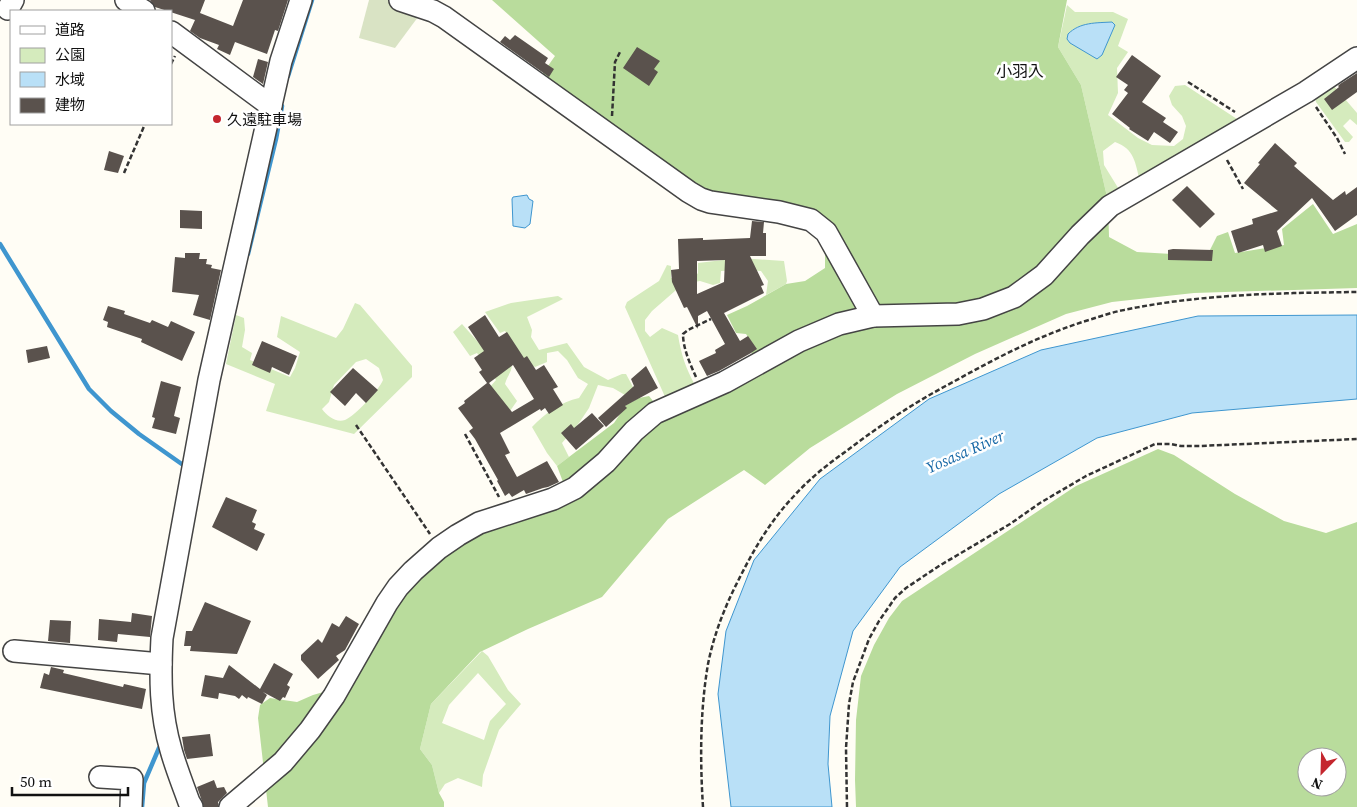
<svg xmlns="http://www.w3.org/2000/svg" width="1357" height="807" viewBox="0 0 1357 807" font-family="'Source Serif 4','Noto Sans JP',serif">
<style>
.green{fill:#d5ebbd;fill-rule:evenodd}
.forest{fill:#b9dc9c;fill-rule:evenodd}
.cemetery{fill:#d9e3c4}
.water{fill:#b9e0f7;stroke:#3f96cf}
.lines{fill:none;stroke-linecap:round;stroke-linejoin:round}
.stream{stroke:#3f96cf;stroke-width:4.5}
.building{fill:#5a524d;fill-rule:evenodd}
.minor-casing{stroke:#444;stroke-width:24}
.path{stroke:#333;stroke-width:2.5;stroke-dasharray:5 2.5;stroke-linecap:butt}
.minor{stroke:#fff;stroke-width:21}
.poi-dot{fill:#c4262e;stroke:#fff;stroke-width:2}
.labels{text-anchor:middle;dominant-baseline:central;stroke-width:5;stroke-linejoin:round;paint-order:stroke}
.poi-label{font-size:15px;fill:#111;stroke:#fff;text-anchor:start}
.neighbourhood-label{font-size:16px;fill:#111;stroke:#fff}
.water-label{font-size:16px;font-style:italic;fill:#1768a6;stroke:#fff}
</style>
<rect width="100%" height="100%" fill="#fffdf5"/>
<g class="green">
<path d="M1067 5 1075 12H1113L1128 19 1118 46 1128 52 1117 68 1118 93 1108 115 1138 138 1152 145 1174 146 1183 139 1186 126 1182 116 1172 105 1169 96 1175 86 1185 85 1237 119 1200 144 1140 181C1135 163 1135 149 1115 142L1103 151 1104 165 1120 191 1108 201 1081 85 1058 47ZM1112 22 1076 46 1070 43 1072 30C1084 23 1097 23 1112 22Z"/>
<polygon points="1333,85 1357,113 1357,125 1350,119 1343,126 1353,137 1349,142 1345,142 1316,102 1315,97"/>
<path d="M740 258 784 261 787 281 786 284 766 295 768 281 761 271 741 270 721 271 720 283 713 285 700 281 683 284 652 311 645 320V331L650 337 662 328 678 335C681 354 686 369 695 385L666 399 625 307 627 302 659 281 667 265 671 266V278L695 277 698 273V263Z"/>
<path d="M558 296 563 299 527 317 532 330 531 337 539 350 567 343 584 367 608 380 622 374H626L639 398 625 395 613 388 598 385 589 408 579 423 562 443 569 457 557 466 547 453 532 427C545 413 561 402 579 398L588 384 578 378 567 360 558 351 547 353V362L535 367 520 358 512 364C512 372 507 376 505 384L517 401 510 411 490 387 496 380 477 353 470 356 453 332 462 324 486 351 515 348 505 331 500 333 485 312 511 303Z"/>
<path d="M355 303 360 305 412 366V377L354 434 266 411 275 384 226 364 236 315 244 318 245 330 242 347 252 353 250 360 290 377 295 368 300 352 277 337 281 316 336 338 343 329ZM366 359 379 368 383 380C379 390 355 416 345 420 336 423 327 416 322 409L329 402 334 385 356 362Z"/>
<path d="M482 651 488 656 508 690 521 704 499 730 483 775 482 787 458 778 445 784 439 793 432 765 420 749 431 704ZM478 673 506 704 490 721 484 740 442 723 449 705Z"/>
</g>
<g class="forest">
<polygon points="492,0 1067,0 1058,47 1081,85 1108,201 1109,237 1137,252 1207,256 1217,236 1228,232 1235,253 1284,245 1282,229 1313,204 1333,234 1357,224 1357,288 1194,293 1112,302 1066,314 975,354 897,394 810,448 765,485 744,470 668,519 602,597 528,629 480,652 431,704 420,749 432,765 439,793 444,802 444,807 268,807 258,718 260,705 270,698 297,702 313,695 334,689 399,595 454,544 569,498 557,466 614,423 626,405 639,398 649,396 653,401 651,407 749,373 753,344 746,334 736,333 727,315 747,306 786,284 805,281 825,268 825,243 818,231 714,197 538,80 555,56"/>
<path d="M1158 449 1174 455 1235 494 1284 521 1326 533 1357 522V807H856L855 780 856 720 861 676 874 645 889 618 902 601 1076 486ZM1307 757H1337V787H1307Z"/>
</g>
<polygon class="cemetery" points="369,0 391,0 421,13 395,48 359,38"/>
<g class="water">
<path d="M1112 22 1115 25 1102 55 1097 59 1070 43 1067 39 1068 34C1080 22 1096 23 1112 22Z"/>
<polygon points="527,195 529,199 533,201 530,224 525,228 513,226 512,199 513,197"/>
<polygon points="1357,315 1357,399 1192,413 1097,438 999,494 900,567 853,631 830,716 828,764 832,807 731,807 718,694 726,631 754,560 820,479 929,399 1041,350 1198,316"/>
</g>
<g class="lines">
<g class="stream">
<polyline points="288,76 312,0"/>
<polyline points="0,244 89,389 111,411 139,434 186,467"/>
<polyline points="248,254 276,139 282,106"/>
<polyline points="142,807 144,783 159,748"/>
</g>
</g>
<g class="building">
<polygon points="150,0 205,0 200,13 233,26 243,0 288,0 278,31 275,30 267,54 235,42 230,55 217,49 219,45 200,38 190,31 195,20 155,7"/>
<polygon points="515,35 548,58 545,63 554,69 549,77 500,42 505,36 510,40"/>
<polygon points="637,47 660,61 654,69 658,72 649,86 623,68"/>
<polygon points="1132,55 1161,76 1142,102 1166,118 1163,122 1178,132 1170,143 1154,132 1148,141 1129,129 1130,128 1112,114 1128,93 1124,90 1128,85 1116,77"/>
<polygon points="258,59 268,62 263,84 253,77"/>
<polygon points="1357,73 1357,92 1332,110 1324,99 1339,87 1338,86 1340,84"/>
<polygon points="1275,143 1297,163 1294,166 1333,200 1345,191 1346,195 1357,187 1357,215 1335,231 1312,198 1277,231 1282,246 1265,252 1263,245 1238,253 1231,231 1253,224 1252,219 1278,211 1244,183 1260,164 1258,163"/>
<polygon points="109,151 124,156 118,173 104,170"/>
<polygon points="1187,186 1215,214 1200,228 1172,200"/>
<polygon points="180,210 202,211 202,229 180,228"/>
<path d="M752 221 764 222 763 233H766V256H750L764 285 761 286 764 293 724 313 740 341 748 336 757 349 751 353 719 371 707 376 699 361 716 353 715 350 725 344 707 311 698 316V329L687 307 684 308 672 282 671 270 679 269 678 239 703 238V240L750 238ZM725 260 724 282 697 294V261Z"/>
<polygon points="1173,249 1213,250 1212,261 1168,260 1168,250"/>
<polygon points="185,253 200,253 199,259 207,259 206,264 212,265 211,268 221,270 210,320 193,315 199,295 172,292 175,257 185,258"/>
<polygon points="108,306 125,311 124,314 150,323 152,320 168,327 171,321 195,332 182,361 141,342 142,339 107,327 108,322 103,320"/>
<path d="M485 315 499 337 507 332 524 358 527 356 536 370 544 365 558 387 553 389 563 405 549 414 545 408 541 411 540 409 500 433 510 453 505 455 517 477 547 461 559 482 548 487 543 488 526 494 524 490 512 497 509 493 505 496 497 481 498 480 475 439 469 431 473 428 458 408 465 403 464 401 487 383 479 372 482 370 474 358 484 351 468 327ZM513 365 534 399 512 412 489 383Z"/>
<polygon points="262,341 297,356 289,375 272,367 270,373 252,365"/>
<polygon points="47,346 50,358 28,363 26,350"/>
<polygon points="646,366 658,388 625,406 627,408 606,427 598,418 634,386 631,379"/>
<polygon points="353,368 378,390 366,403 356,393 345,406 330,392"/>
<polygon points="161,381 181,387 174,416 180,418 176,434 152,428 155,418 152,417"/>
<polygon points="592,413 604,426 576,450 561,433 571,424 574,428"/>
<polygon points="226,497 257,510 252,522 256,524 254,529 265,534 257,551 212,527"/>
<polygon points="205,602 251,621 237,654 190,651 191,646 184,646 186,631 192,631"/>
<polygon points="132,613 152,616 150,637 118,634 117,642 98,640 99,619 131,622"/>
<polygon points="346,616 359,624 345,650 336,656 339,660 318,679 301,660 301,655 318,639 322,643 332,623 339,627"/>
<polygon points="50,620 71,621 70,643 48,641"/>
<polygon points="274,663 293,674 287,685 290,687 285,698 283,697 280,701 263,692 267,695 262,704 248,697 247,699 242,695 239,699 235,696 219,693 218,699 201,696 205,675 223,678 229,665 260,689"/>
<polygon points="51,667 64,670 63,673 123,687 124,684 146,689 142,709 40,688 44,673 49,675"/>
<polygon points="210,734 213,756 187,759 184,750 182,737"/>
<polygon points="214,780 217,788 224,787 227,793 218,802 218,807 204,807 197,787"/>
</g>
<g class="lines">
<g class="minor-casing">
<g id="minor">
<polyline points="126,0 144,11"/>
<polyline points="400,0 433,11 444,17 689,192 701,199 710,202 779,212 811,220 826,232 873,316"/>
<polyline points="8,9 13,0"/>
<polyline points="171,32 271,106"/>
<polyline points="14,651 161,664"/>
<polyline points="100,777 132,779 131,807"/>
<path d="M192 807 189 802C183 785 176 768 171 750 160 713 160 677 162 638L209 380 281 61 301 0"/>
<polyline points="230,807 283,762 310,730 334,696 387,603 398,587 413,571 439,548 458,535 479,523 553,499 575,488 606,462 634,431 655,413 725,382 799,341 839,324 873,316 958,314 983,309 1014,297 1044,275 1080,235 1110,206 1306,92 1357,58"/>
</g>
</g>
<g class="path">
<polyline points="171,64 175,56"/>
<polyline points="1188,82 1235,112"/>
<polyline points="1316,107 1337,138 1345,154"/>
<polyline points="612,116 615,62 621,50"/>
<polyline points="1227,160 1243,189"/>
<polyline points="124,173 145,124"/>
<path d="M696 377C690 364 683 348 683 334L688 330 711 319"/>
<polyline points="356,425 430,534"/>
<polyline points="465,434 499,497"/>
<path d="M703 807C700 760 700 711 708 664 714 634 725 606 739 579 754 549 771 520 794 496 809 479 827 465 845 452 879 426 915 402 953 382 998 357 1042 334 1092 319 1102 316 1113 312 1124 310 1200 294 1279 293 1357 292"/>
<polyline points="847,807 846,748 849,704 853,682 869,639 879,621 895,598 906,588 939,566 1010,524 1040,503 1086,476 1155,444 1171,444 1181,446 1200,446 1357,439"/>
</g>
<use href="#minor" class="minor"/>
</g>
<circle class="poi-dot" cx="217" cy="119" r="5"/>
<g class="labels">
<g class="poi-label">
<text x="227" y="119">久遠駐車場</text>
</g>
<g class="neighbourhood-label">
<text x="1020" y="71">小羽入</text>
</g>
<g class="water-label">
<text transform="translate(965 451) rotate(-24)">Yosasa River</text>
</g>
</g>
<rect x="10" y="10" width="162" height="115" fill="#ffffff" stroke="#a0a0a0"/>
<rect x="20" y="26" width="25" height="8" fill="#ffffff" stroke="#a0a0a0"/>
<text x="55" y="35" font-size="15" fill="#111111">道路</text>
<rect x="20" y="48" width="25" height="15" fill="#d5ebbd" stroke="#a0a0a0"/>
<text x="55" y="60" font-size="15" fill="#111111">公園</text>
<rect x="20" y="72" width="25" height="15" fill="#b9e0f7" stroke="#a0a0a0"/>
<text x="55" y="85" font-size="15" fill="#111111">水域</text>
<rect x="20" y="98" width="25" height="15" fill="#5a524d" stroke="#a0a0a0"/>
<text x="55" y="110" font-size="15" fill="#111111">建物</text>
<g transform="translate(1322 772) rotate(203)"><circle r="24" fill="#ffffff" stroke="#a0a0a0"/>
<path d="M0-4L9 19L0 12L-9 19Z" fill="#c4262e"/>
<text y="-8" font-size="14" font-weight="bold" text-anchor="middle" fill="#111111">N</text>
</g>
<path d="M12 787v8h116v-8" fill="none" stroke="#111111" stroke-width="2.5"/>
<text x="20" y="787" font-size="15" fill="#111111" stroke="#ffffff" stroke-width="4" paint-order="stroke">50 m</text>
</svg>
